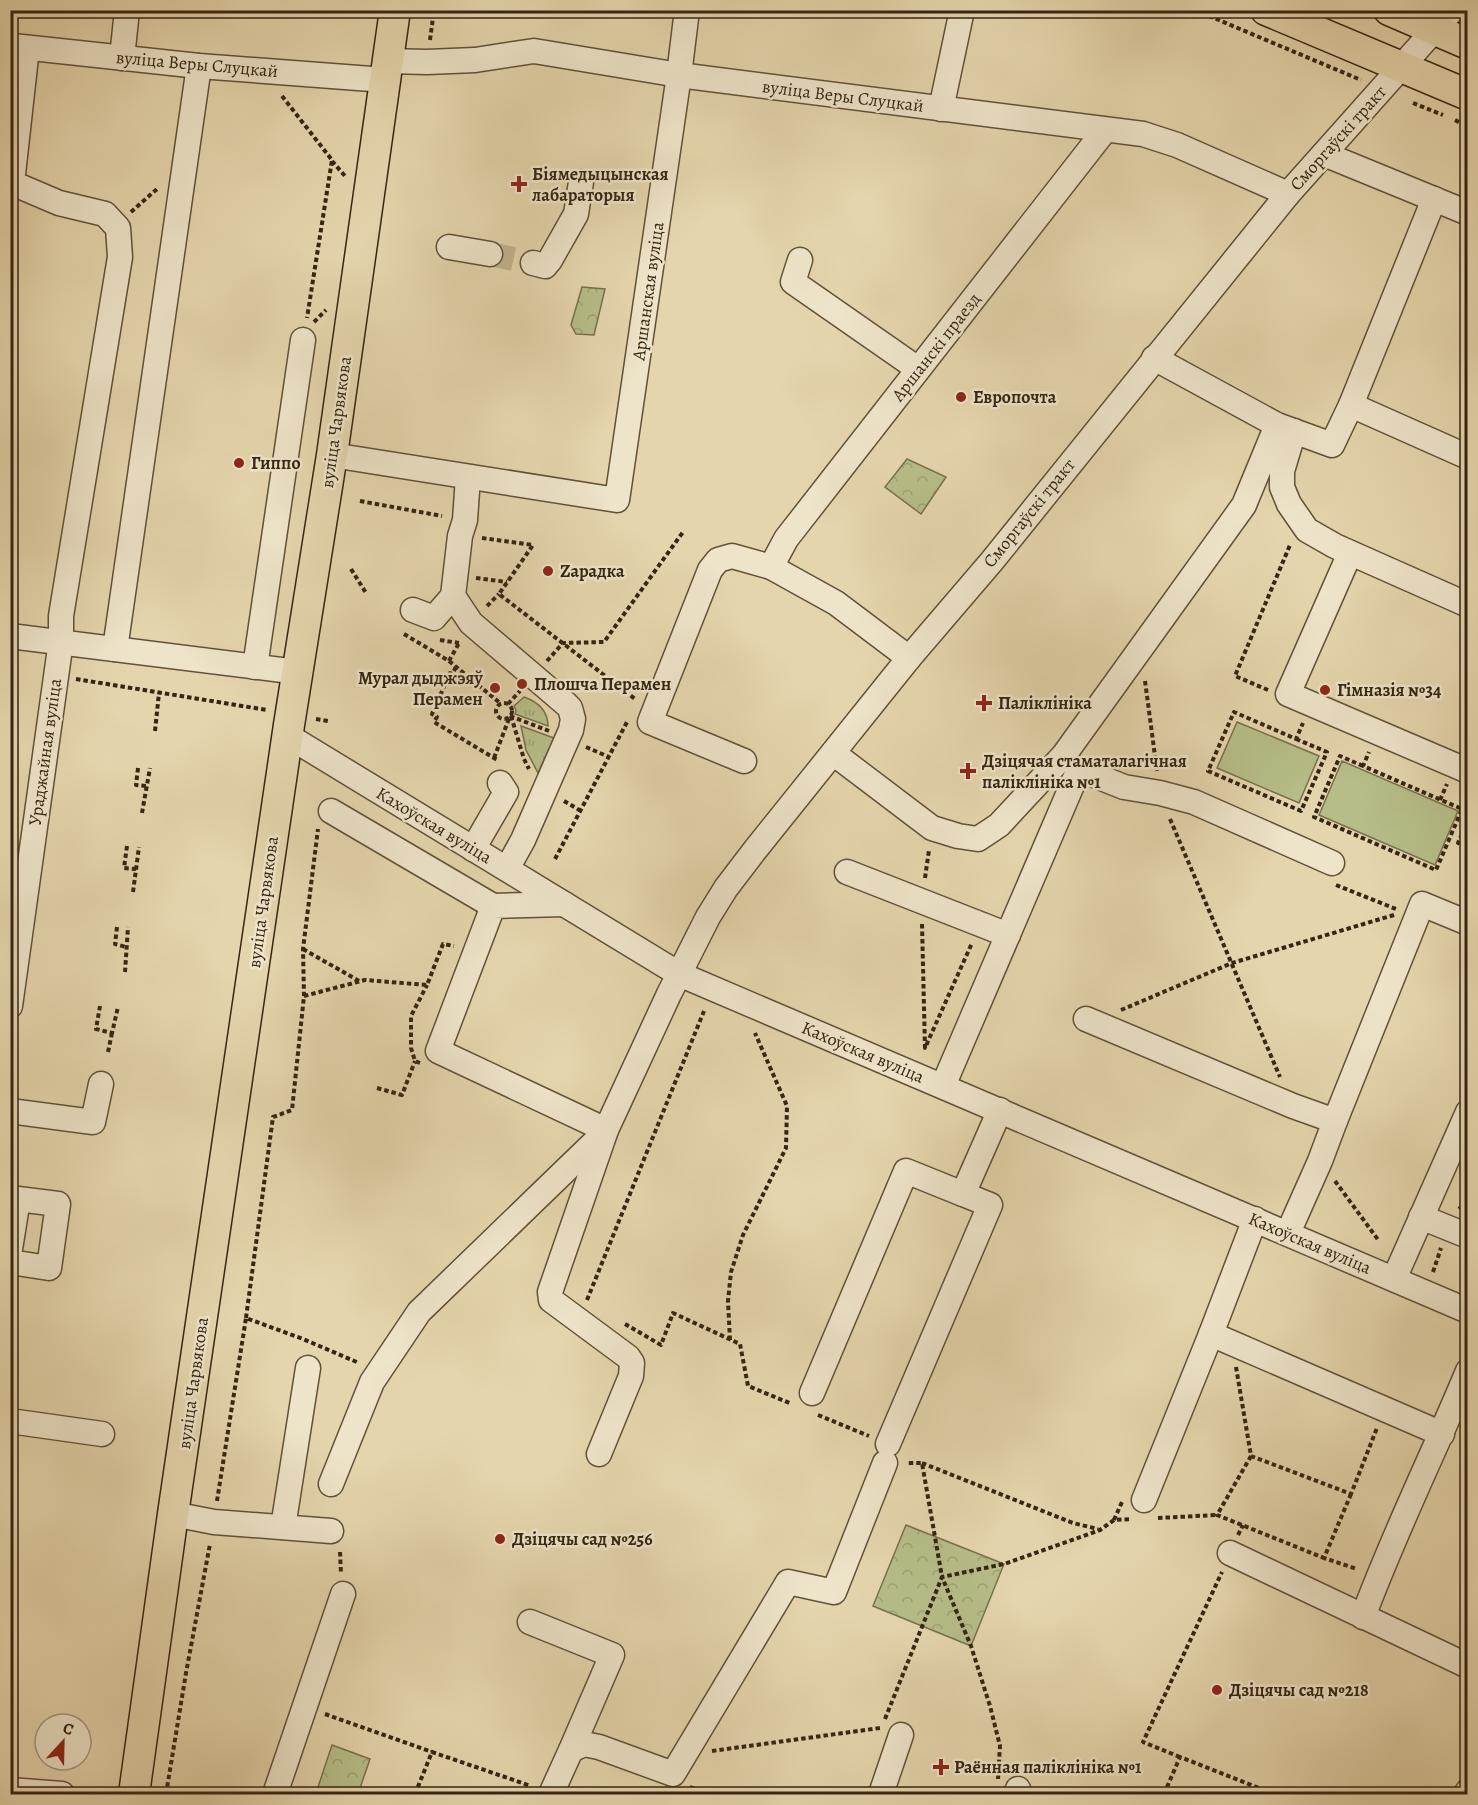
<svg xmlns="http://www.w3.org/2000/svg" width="1478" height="1805" viewBox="0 0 1478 1805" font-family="Alegreya,serif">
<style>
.grass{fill:url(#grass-tufts);stroke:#76714d;stroke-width:1.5}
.park{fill:url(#park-crowns);stroke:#76714d;stroke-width:1.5}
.pitch{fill:#b6bd88;stroke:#76714d;stroke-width:1.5}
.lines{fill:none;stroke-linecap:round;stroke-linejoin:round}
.minor-tunnel{stroke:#c2b28d;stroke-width:24;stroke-dasharray:24 12;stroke-linecap:butt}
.minor-casing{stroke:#615138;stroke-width:27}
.major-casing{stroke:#352512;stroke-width:33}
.path{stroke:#352512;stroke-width:4;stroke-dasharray:4.5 3;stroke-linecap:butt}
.minor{stroke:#eee4c9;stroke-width:24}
.major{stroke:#e5d5ac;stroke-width:30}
.poi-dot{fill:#8f2418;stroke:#eee4c9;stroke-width:2}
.labels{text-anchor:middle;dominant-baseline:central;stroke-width:5;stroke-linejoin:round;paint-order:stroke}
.street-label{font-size:18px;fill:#352512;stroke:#eee4c9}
.poi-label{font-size:18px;font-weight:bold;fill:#352512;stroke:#eee4c9;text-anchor:start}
</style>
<defs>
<pattern id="grass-tufts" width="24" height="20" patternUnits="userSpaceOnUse" patternTransform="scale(1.5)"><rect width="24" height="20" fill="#b6bd88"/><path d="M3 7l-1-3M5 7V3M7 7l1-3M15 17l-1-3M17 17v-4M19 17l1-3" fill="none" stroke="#9da274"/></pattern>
<pattern id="park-crowns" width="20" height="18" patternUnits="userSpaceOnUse" patternTransform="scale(1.5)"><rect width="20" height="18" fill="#b6bd88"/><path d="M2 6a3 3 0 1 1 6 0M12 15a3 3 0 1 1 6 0" fill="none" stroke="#9da274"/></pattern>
</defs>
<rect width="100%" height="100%" fill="#e5d5ac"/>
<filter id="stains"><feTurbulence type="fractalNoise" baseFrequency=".00333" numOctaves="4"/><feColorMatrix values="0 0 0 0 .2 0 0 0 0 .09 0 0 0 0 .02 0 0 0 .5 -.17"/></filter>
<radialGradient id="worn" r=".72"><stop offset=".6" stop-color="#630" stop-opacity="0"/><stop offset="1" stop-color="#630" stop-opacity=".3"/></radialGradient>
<g class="grass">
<path d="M524 697C538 702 548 711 548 726L515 714 516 710 514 706Z"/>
<polygon points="521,726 554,738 538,773 526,750"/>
</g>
<g class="park">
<polygon points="582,287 605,289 594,335 576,334 571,325"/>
<polygon points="907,459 946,477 921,514 885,487"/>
<polygon points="906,1525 1004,1564 971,1646 873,1606"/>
<polygon points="332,1745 370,1759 358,1794 316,1793"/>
</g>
<g class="pitch">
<polygon points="1237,722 1319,756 1299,803 1217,768"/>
<polygon points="1342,761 1458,811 1435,865 1319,815"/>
</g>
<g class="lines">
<polyline class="minor-tunnel" points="490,254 533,263"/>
<g class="minor-casing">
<g id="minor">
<polyline points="13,46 199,66 385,80"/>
<polyline points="122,58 127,10"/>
<polyline points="387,61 427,62 475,60 534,51 679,75 1143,134 1177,145 1288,194"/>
<polyline points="941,109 962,10"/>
<polyline points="1324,154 1468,213"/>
<polyline points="449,247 490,254"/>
<polyline points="800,260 793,282 918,369"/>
<polyline points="533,263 545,266 550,260 576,214 581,182"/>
<polyline points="1351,405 1468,457"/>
<polyline points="1277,425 1332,445 1351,405 1434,199"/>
<polyline points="1294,431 1282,471 1282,487 1289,504 1307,530 1335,546 1468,605"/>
<polyline points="332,455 617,500 679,75 687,10"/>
<polyline points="468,477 465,520 460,536 453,596 471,623 566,704 570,708 573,719 571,730 523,840 507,869"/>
<polyline points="1350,553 1288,694 1468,771"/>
<polyline points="771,567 786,539 1105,130"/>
<polyline points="413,610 434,618 453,596"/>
<polyline points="10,636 298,672"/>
<polyline points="115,649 199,66"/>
<polyline points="255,667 303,340"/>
<polyline points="288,736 679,974 1468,1311"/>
<polyline points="833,753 932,828 958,836 978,839 999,825 1064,755 1244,505 1277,425 1154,358"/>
<polyline points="744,761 650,722 710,570 718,560 732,556 771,567 836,603 909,658"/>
<polyline points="331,811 493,906"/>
<polyline points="473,849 506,792 500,783"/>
<polyline points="847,872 1008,935"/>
<polyline points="564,904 493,906 438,1051 606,1130"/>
<polyline points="10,1006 61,641 61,616 120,257 118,228 105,214 59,203 12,183 27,48"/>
<polyline points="1086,1019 1293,1106 1335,1121"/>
<polyline points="943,1086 1079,769 1124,787 1160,793 1194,802 1332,863"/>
<polyline points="10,1111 93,1122 101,1084"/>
<polyline points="1421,1217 1468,1236"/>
<polyline points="1288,1233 1320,1161 1335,1121 1422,904 1468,923"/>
<polyline points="10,1249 18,1199 58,1204 49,1268 10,1262"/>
<polyline points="1394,1279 1468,1112"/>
<polyline points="1211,1334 1442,1434"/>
<polyline points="812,1393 906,1171 963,1194"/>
<polyline points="10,1421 102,1434"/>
<polyline points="888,1444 990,1205 963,1194 1000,1110"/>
<polyline points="599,1454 631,1376 632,1363 628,1357 551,1300 550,1292 606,1130 669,994 708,917 726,888 755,850 909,658 992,561 1288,194 1452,10"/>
<polyline points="331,1484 372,1382 419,1312 603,1134"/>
<polyline points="1144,1500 1211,1334 1255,1219"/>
<polyline points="173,1514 214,1522 331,1531"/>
<polyline points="283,1527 308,1368"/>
<polyline points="1230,1553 1468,1666"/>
<path d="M1363 1617C1394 1533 1434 1453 1468 1371"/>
<polyline points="530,1622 612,1655 571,1750"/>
<polyline points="10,1790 62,1794"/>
<polyline points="275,1794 343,1594"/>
<polyline points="551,1794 571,1750 584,1744 599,1747 673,1774 788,1582 834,1592 885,1463"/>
<polyline points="881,1794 901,1735"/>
<polyline points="1016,1794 1018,1789"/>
<polyline points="1466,1794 1468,1791"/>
</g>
</g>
<g class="major-casing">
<g id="major">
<polyline points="1266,10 1468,95"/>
<polyline points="1389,10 1468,44"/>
<polyline points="134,1794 173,1514 289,725 332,455 395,10"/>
</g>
</g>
<g class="path">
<polyline points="1195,10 1361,80"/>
<polyline points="430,40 434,10"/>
<polyline points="282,96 332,160 307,318"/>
<polyline points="1413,103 1443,115"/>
<polyline points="1455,120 1468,127"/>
<polyline points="332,161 345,176"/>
<polyline points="131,212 157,189"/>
<polyline points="314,322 326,310"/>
<polyline points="360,501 442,516"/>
<polyline points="482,538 533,545 499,594 635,699"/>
<polyline points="351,569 366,593"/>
<polyline points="476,578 507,582"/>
<polyline points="487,606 499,594"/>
<polyline points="404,634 449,661 500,703"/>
<polyline points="440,640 459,643"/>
<polyline points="449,661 459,643"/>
<polyline points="547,661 563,643 604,642 683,532"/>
<polyline points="456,667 452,674 450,673 432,714 437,717 434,722 499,761"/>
<polyline points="76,679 267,710"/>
<polyline points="1145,681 1157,771"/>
<polyline points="1268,690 1235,676 1290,545"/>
<circle cx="504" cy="711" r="8"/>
<polyline points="508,704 520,691"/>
<polyline points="510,716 549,731"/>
<polyline points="511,716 524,759 529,769"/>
<polyline points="316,719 328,721"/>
<polyline points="155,731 159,693"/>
<polyline points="1296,739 1327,752 1301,811 1208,771 1234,712 1296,739 1303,723"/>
<polyline points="586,747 609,757"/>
<polyline points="494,758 510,716"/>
<polyline points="1363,766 1340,756 1314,817 1436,870 1462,809 1363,766 1369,752"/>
<polyline points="138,768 136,785 147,786"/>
<polyline points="1440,800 1447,784"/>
<polyline points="564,801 581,811"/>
<polyline points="142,813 150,768"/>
<polyline points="1170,819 1280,1077"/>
<polyline points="1468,820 1458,843 1468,847"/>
<polyline points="127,846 124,868 136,869"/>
<polyline points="555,859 627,722"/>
<polyline points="925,878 929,850"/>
<polyline points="1336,885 1396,909"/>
<polyline points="133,892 139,847"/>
<polyline points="922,924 925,1048 972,943"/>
<polyline points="117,927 115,944 126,947"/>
<polyline points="303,949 359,981"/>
<polyline points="125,972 128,927"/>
<polyline points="304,996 365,980 427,985 443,944 454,946"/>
<polyline points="100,1006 96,1029 112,1033 118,1007"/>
<polyline points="1121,1010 1232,963 1394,915"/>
<polyline points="108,1052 112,1033"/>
<polyline points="420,1063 415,1061 411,1048 411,1016 427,985"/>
<polyline points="377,1088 402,1095 415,1061"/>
<polyline points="1335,1181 1379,1241"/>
<polyline points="1459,1209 1468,1200"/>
<polyline points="1433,1272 1441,1248"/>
<polyline points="587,1300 704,1011"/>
<polyline points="246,1318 273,1117 292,1110 304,996 303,949 318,829"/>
<polyline points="625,1324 661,1345 673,1313 740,1344 748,1386 792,1404"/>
<polyline points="730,1340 728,1301 731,1272 743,1235 786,1148 787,1106 755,1033"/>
<polyline points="1236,1367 1251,1456 1351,1494 1377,1428"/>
<polyline points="818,1415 869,1436"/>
<polyline points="1251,1456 1217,1515 1324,1558"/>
<polyline points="922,1463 1073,1523 1098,1529"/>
<polyline points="1351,1494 1324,1558 1357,1569"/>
<polyline points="217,1501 246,1318 303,1339 359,1363"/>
<polyline points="1158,1518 1217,1515"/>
<polyline points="1114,1520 1122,1502"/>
<polyline points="1238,1535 1243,1525"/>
<polyline points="340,1552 341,1574"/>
<polyline points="325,1714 432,1752"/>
<polyline points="885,1719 942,1577 922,1463 907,1463"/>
<polyline points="712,1751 880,1728"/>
<polyline points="1180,1757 1143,1742 1222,1572"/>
<polyline points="998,1779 1000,1746 990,1706 971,1646 942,1577 1004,1564 1100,1530 1114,1520 1132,1519"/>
<polyline points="690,1787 708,1794"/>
<polyline points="166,1794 186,1673 210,1544"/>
<polyline points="415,1794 432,1752 531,1786"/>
<polyline points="1164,1794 1180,1757 1274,1794"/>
</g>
<use href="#minor" class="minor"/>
<use href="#major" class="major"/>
</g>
<g class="poi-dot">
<path d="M516 175h6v6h6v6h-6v6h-6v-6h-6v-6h6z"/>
<circle cx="961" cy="397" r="6"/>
<circle cx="239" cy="463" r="6"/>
<circle cx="548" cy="571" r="6"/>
<circle cx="522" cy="684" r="6"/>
<circle cx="495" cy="688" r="6"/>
<circle cx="1325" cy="690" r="6"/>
<path d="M981 694h6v6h6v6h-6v6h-6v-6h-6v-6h6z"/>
<path d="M965 762h6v6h6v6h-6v6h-6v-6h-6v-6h6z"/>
<circle cx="500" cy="1539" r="6"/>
<circle cx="1217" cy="1690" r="6"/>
<path d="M938 1758h6v6h6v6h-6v6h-6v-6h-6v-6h6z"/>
</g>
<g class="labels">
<g class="street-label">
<text transform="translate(197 64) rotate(5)">вуліца Веры Слуцкай</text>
<text transform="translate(843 96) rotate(7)">вуліца Веры Слуцкай</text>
<text transform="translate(1338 138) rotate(-48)">Сморгаўскі тракт</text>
<text transform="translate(648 291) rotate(-82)">Аршанская вуліца</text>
<text transform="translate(936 347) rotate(-52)">Аршанскі праезд</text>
<text transform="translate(336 422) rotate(-82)">вуліца Чарвякова</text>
<text transform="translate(1029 513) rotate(-51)">Сморгаўскі тракт</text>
<text transform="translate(45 752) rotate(-82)">Ураджайная вуліца</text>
<text transform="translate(434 825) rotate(31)">Кахоўская вуліца</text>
<text transform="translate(263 902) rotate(-82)">вуліца Чарвякова</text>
<text transform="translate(863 1052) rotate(23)">Кахоўская вуліца</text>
<text transform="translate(1310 1243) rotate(23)">Кахоўская вуліца</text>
<text transform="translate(193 1383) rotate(-82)">вуліца Чарвякова</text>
</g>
<g class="poi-label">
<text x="532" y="174">Біямедыцынская<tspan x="532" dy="21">лабараторыя</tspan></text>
<text x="973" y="397">Европочта</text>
<text x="251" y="463">Гиппо</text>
<text x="560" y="571">Zарадка</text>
<text x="483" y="678" text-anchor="end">Мурал дыджэяў<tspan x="483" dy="21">Перамен</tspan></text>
<text x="534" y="684">Плошча Перамен</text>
<text x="1337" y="690">Гімназія №34</text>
<text x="998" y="703">Паліклініка</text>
<text x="982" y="761">Дзіцячая стаматалагічная<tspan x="982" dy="21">паліклініка №1</tspan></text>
<text x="512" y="1539">Дзіцячы сад №256</text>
<text x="1229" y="1690">Дзіцячы сад №218</text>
<text x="954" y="1767">Раённая паліклініка №1</text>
</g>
</g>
<rect width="1478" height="1805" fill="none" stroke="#e5d5ac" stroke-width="36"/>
<rect x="12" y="12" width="1454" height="1781" fill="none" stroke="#352512" stroke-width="3"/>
<rect x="18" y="18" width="1442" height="1769" fill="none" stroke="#352512" stroke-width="1.5"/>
<g transform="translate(63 1742) rotate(22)"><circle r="28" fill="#eee4c9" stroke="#a49880" stroke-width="1.5"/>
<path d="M0-4.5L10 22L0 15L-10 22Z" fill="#8f2418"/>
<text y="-9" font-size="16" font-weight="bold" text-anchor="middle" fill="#352512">С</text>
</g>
<rect width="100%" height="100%" filter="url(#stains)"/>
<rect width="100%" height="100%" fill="url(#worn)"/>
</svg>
